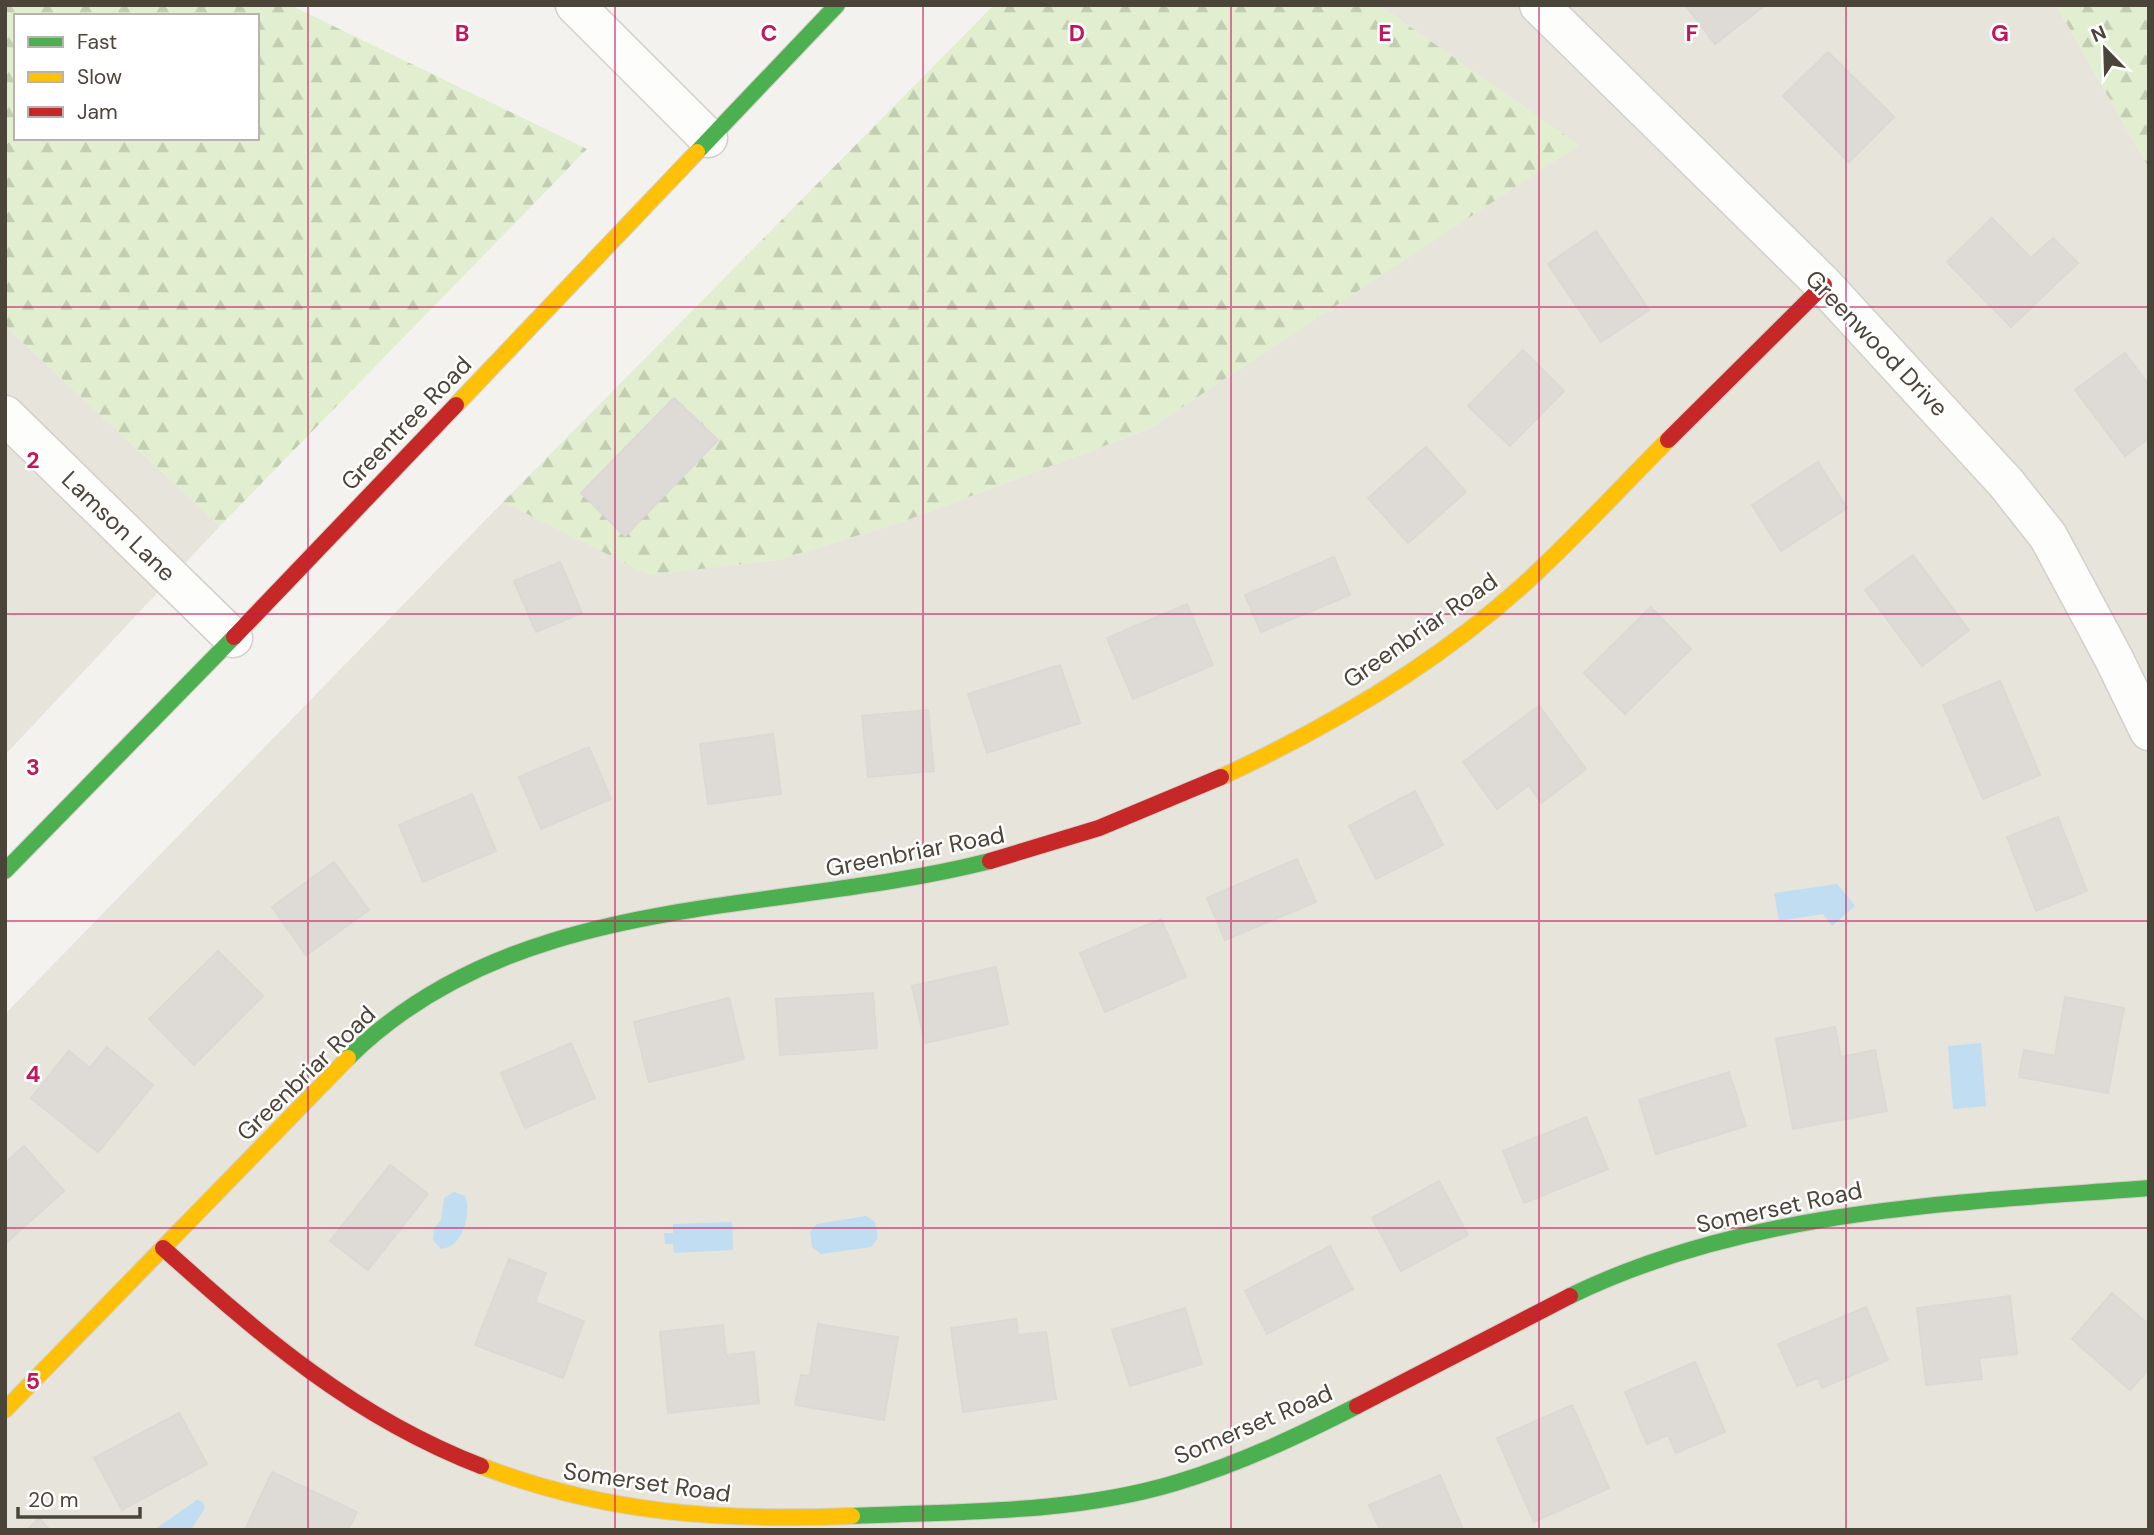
<svg xmlns="http://www.w3.org/2000/svg" width="2154" height="1535" viewBox="0 0 2154 1535" font-family="'DM Sans',sans-serif">
<style>
.residential{fill:#e7e4dc}
.forest{fill:url(#forest-firs);fill-rule:evenodd}
.water{fill:#c0ddf1}
.building{fill:#dedbd6;stroke:#dcd9d4;stroke-width:2}
.lines{fill:none;stroke-linecap:round;stroke-linejoin:round}
.street-casing{stroke:#d2d0cb;stroke-width:41}
.fast-casing{stroke:#d3cfc5;stroke-width:18}
.slow-casing{stroke:#d3cfc5;stroke-width:18}
.jam-casing{stroke:#d3cfc5;stroke-width:18}
.street{stroke:#fdfdfc;stroke-width:38}
.fast{stroke:#4caf50;stroke-width:16}
.slow{stroke:#ffc107;stroke-width:16}
.jam{stroke:#c62828;stroke-width:16}
.grid{fill:none;stroke:#c2185b;stroke-width:2;stroke-opacity:0.55}
.labels{text-anchor:middle;dominant-baseline:central;stroke-width:5;stroke-linejoin:round;paint-order:stroke}
.street-label{font-size:24px;fill:#4b4439;stroke:#fff}
.grid-label{font-size:23px;text-anchor:middle;font-weight:bold;fill:#c2185b;stroke:#fff;stroke-width:5;stroke-linejoin:round;paint-order:stroke}
</style>
<defs>
<pattern id="forest-firs" width="22" height="20" patternUnits="userSpaceOnUse" patternTransform="scale(1.75)"><rect width="22" height="20" fill="#e1eecf"/><path d="M5 1l3.5 6h-7zM16 11l3.5 6h-7z" fill="#c3cdb2"/></pattern>
</defs>
<rect width="100%" height="100%" fill="#f4f2ee"/>
<g class="residential">
<polygon points="1379,5 2056,5 2149,168 2149,1530 5,1530 5,1014 503,502 649,574 777,560 902,522 1149,429 1578,145"/>
<polygon points="5,326 220,526 5,755"/>
</g>
<g class="forest">
<path d="M5 5H290L587 149 220 526 5 326ZM16 16H257V138H16Z"/>
<polygon points="994,5 1379,5 1579,145 1149,429 902,522 777,560 649,575 503,502"/>
<polygon points="2056,5 2149,5 2149,168"/>
</g>
<g class="water">
<polygon points="1837,884 1855,906 1832,926 1823,914 1779,921 1774,893"/>
<polygon points="1981,1043 1986,1106 1953,1109 1948,1046"/>
<path d="M454 1192 465 1196C472 1214 463 1247 441 1249L433 1240 434 1229 441 1220 444 1198Z"/>
<polygon points="866,1216 875,1222 878,1238 871,1247 821,1254 812,1247 810,1232 817,1224"/>
<polygon points="732,1222 733,1250 674,1253 673,1244 665,1244 664,1233 673,1233 673,1224"/>
<polygon points="197,1500 203,1502 205,1508 191,1530 154,1530"/>
</g>
<g class="building">
<polygon points="1685,5 1765,5 1715,44"/>
<polygon points="1828,52 1894,117 1849,162 1783,96"/>
<polygon points="1992,218 2031,258 2053,238 2078,263 2011,327 1947,262"/>
<polygon points="1596,231 1649,310 1601,342 1548,264"/>
<polygon points="1523,350 1564,391 1510,446 1468,406"/>
<polygon points="2125,353 2149,385 2149,438 2125,456 2075,390"/>
<polygon points="674,398 718,440 625,536 581,493"/>
<polygon points="1426,447 1466,492 1408,543 1368,498"/>
<polygon points="1818,462 1847,508 1781,551 1752,505"/>
<polygon points="1913,555 1969,630 1922,666 1865,590"/>
<polygon points="1334,557 1350,595 1261,632 1245,595"/>
<polygon points="560,562 582,613 536,632 514,581"/>
<polygon points="1187,604 1213,665 1133,699 1107,638"/>
<polygon points="1651,607 1691,649 1625,714 1584,673"/>
<polygon points="1060,665 1080,723 987,753 968,694"/>
<polygon points="2000,681 2040,775 1983,799 1943,705"/>
<polygon points="1539,706 1586,769 1541,803 1529,785 1497,809 1463,762"/>
<polygon points="928,710 934,771 868,777 862,716"/>
<polygon points="773,734 781,794 708,804 700,744"/>
<polygon points="589,747 611,799 541,829 519,777"/>
<polygon points="1415,791 1443,845 1376,879 1349,826"/>
<polygon points="472,794 496,851 423,882 399,825"/>
<polygon points="2058,817 2087,891 2036,911 2007,837"/>
<polygon points="1297,859 1316,902 1225,940 1207,898"/>
<polygon points="334,862 369,910 306,955 272,907"/>
<polygon points="1161,919 1186,977 1105,1012 1080,953"/>
<polygon points="218,951 263,996 194,1065 149,1019"/>
<polygon points="996,967 1008,1024 925,1043 912,986"/>
<polygon points="873,993 877,1048 780,1055 776,999"/>
<polygon points="2065,997 2124,1008 2108,1093 2019,1077 2024,1050 2055,1056"/>
<polygon points="729,998 744,1059 649,1082 634,1022"/>
<polygon points="1835,1027 1841,1057 1875,1050 1887,1111 1793,1129 1776,1039"/>
<polygon points="571,1043 595,1098 525,1128 501,1073"/>
<polygon points="107,1047 153,1085 98,1152 31,1098 69,1051 90,1068"/>
<polygon points="1729,1072 1746,1126 1656,1154 1639,1100"/>
<polygon points="1586,1117 1608,1169 1524,1203 1503,1151"/>
<polygon points="24,1146 64,1191 5,1244 5,1163"/>
<polygon points="390,1165 428,1194 368,1270 330,1241"/>
<polygon points="1439,1181 1468,1235 1401,1271 1372,1218"/>
<polygon points="1330,1246 1353,1289 1267,1334 1245,1291"/>
<polygon points="509,1259 546,1273 535,1302 584,1321 563,1378 475,1345"/>
<polygon points="2112,1293 2149,1325 2149,1369 2130,1390 2072,1339"/>
<polygon points="2010,1296 2017,1354 1979,1358 1982,1379 1926,1385 1917,1308"/>
<polygon points="1866,1307 1888,1360 1822,1388 1818,1378 1797,1386 1778,1344"/>
<polygon points="1185,1308 1202,1364 1130,1386 1112,1330"/>
<polygon points="1016,1319 1018,1335 1046,1332 1056,1399 963,1412 951,1328"/>
<polygon points="818,1324 898,1337 884,1420 795,1405 801,1375 810,1376"/>
<polygon points="723,1325 726,1355 754,1352 759,1403 668,1413 660,1332"/>
<polygon points="1695,1362 1725,1432 1676,1453 1668,1435 1647,1444 1625,1392"/>
<polygon points="1572,1405 1609,1488 1534,1522 1497,1438"/>
<polygon points="179,1413 207,1464 122,1510 94,1458"/>
<polygon points="272,1472 357,1512 348,1530 245,1530"/>
<polygon points="1440,1475 1463,1530 1380,1530 1369,1505"/>
<polygon points="39,1518 50,1530 27,1530"/>
</g>
<g class="lines">
<g class="street-casing">
<g id="street">
<polyline points="575,5 708,138"/>
<polyline points="1539,5 1824,285 2006,483 2048,536 2113,657 2149,731"/>
<polyline points="5,415 233,638"/>
</g>
</g>
<g class="fast-casing">
<g id="fast">
<polyline points="697,152 837,5"/>
<polyline points="5,871 234,637"/>
<path d="M348 1058C519 889 774 916 990 861"/>
<path d="M1570 1296C1748 1209 1955 1203 2149 1188"/>
<path d="M852 1516C960 1511 1071 1514 1175 1483 1239 1464 1298 1436 1357 1406"/>
</g>
</g>
<g class="slow-casing">
<g id="slow">
<polyline points="456,405 697,152"/>
<path d="M1221 777C1327 728 1434 665 1521 587 1572 541 1619 489 1668 440"/>
<polyline points="5,1410 348,1058"/>
<path d="M481 1466C606 1514 720 1521 852 1516"/>
</g>
</g>
<g class="jam-casing">
<g id="jam">
<polyline points="1668,440 1824,285"/>
<polyline points="234,637 456,405"/>
<polyline points="990,861 1099,828 1221,777"/>
<path d="M163 1248C262 1337 354 1417 481 1466"/>
<polyline points="1357,1406 1570,1296"/>
</g>
</g>
<use href="#street" class="street"/>
<use href="#fast" class="fast"/>
<use href="#slow" class="slow"/>
<use href="#jam" class="jam"/>
</g>
<path class="grid" d="M308 5V1530M615 5V1530M923 5V1530M1231 5V1530M1539 5V1530M1846 5V1530M5 307H2149M5 614H2149M5 921H2149M5 1228H2149"/>
<g class="labels">
<g class="street-label">
<text transform="translate(1877 343) rotate(46)">Greenwood Drive</text>
<text transform="translate(406 423) rotate(-46)">Greentree Road</text>
<text transform="translate(119 526) rotate(44)">Lamson Lane</text>
<text transform="translate(1420 630) rotate(-35)">Greenbriar Road</text>
<text transform="translate(915 851) rotate(-11)">Greenbriar Road</text>
<text transform="translate(306 1073) rotate(-44)">Greenbriar Road</text>
<text transform="translate(1779 1207) rotate(-12)">Somerset Road</text>
<text transform="translate(1253 1424) rotate(-23)">Somerset Road</text>
<text transform="translate(647 1482) rotate(8)">Somerset Road</text>
</g>
</g>
<g class="grid-label">
<text x="462" y="41">B</text>
<text x="769" y="41">C</text>
<text x="1077" y="41">D</text>
<text x="1385" y="41">E</text>
<text x="1692" y="41">F</text>
<text x="2000" y="41">G</text>
<text x="33" y="468">2</text>
<text x="33" y="775">3</text>
<text x="33" y="1082">4</text>
<text x="33" y="1389">5</text>
</g>
<rect width="2154" height="1535" fill="none" stroke="#4b4439" stroke-width="14"/>
<rect x="14" y="14" width="245" height="126" fill="#ffffff" stroke="#b7b4b0" stroke-width="2"/>
<rect x="28" y="37" width="35" height="10" fill="#4caf50" stroke="#b7b4b0" stroke-width="2"/>
<text x="77" y="49" font-size="21" fill="#4b4439">Fast</text>
<rect x="28" y="72" width="35" height="10" fill="#ffc107" stroke="#b7b4b0" stroke-width="2"/>
<text x="77" y="84" font-size="21" fill="#4b4439">Slow</text>
<rect x="28" y="107" width="35" height="10" fill="#c62828" stroke="#b7b4b0" stroke-width="2"/>
<text x="77" y="119" font-size="21" fill="#4b4439">Jam</text>
<g transform="translate(2105 49) rotate(337)" stroke="#ffffff" stroke-width="5" paint-order="stroke">
<path d="M0-5L12 26L0 18L-12 26Z" fill="#4b4439"/>
<text y="-10" font-size="19" font-weight="bold" text-anchor="middle" fill="#4b4439">N</text>
</g>
<path d="M18 1507v10h122v-10" fill="none" stroke="#4b4439" stroke-width="3.5"/>
<text x="28" y="1507" font-size="21" fill="#4b4439" stroke="#ffffff" stroke-width="5" paint-order="stroke">20 m</text>
</svg>
